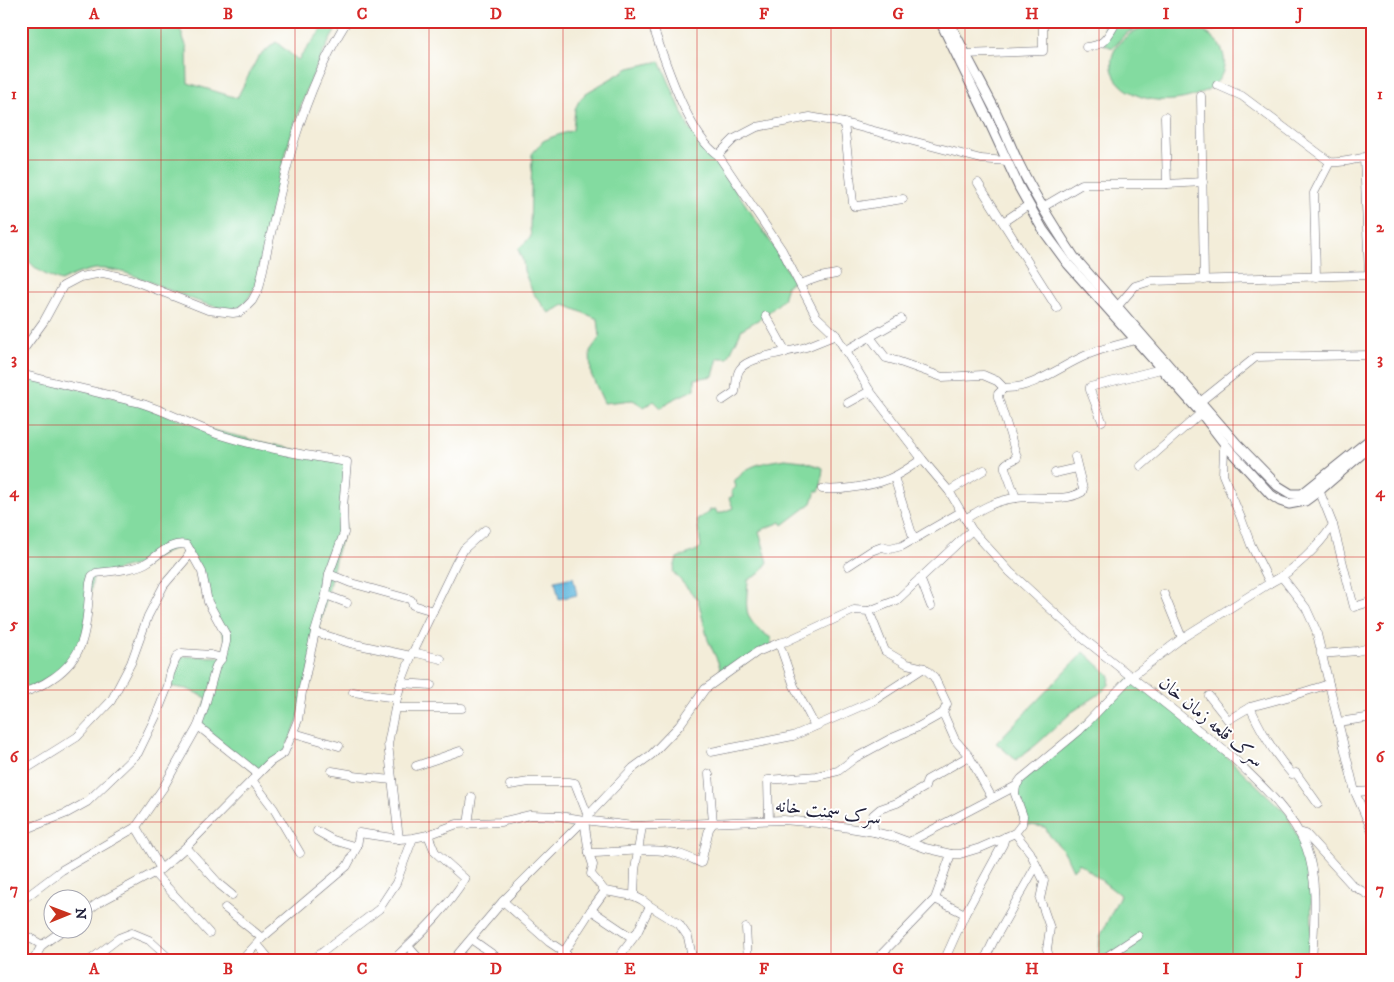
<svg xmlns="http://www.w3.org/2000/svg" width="1394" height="982" viewBox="0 0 1394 982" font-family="'IM FELL DW Pica',Amiri,serif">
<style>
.green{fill:#83dba0;stroke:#527e6e}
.water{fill:#63b9df;stroke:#426e8d}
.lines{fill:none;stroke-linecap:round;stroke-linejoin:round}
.minor-casing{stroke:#6b6972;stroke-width:9}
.major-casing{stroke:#6b6972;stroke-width:11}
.minor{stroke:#fff;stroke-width:8}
.major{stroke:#fff;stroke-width:9}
.grid{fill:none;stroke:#d62828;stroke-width:1;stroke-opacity:0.55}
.labels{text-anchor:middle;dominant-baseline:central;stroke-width:4;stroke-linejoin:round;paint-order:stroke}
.street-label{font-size:19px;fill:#22223b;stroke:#fff}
.neatline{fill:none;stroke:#d62828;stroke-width:2}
.grid-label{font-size:16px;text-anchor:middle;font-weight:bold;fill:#d62828}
</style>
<rect width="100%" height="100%" fill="#fff"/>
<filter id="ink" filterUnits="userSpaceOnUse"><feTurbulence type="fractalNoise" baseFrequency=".02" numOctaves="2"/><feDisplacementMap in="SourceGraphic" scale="10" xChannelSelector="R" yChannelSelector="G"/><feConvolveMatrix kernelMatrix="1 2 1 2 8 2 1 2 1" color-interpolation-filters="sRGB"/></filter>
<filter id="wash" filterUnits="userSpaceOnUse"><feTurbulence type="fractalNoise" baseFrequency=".0096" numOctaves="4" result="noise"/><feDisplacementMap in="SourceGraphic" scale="20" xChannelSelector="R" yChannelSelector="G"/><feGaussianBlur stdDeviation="1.12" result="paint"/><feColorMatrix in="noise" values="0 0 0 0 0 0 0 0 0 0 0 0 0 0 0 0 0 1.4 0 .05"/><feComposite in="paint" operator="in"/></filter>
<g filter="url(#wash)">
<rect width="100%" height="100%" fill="#f3edd9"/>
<g class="green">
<path d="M21 21H177L187 48 188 83 237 98 258 57 276 42 298 60 322 29 314 21H341C291 101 275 196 255 287 251 294 246 304 238 308 220 316 152 281 132 275 124 272 114 270 105 269 91 267 73 275 61 281 40 273 34 269 21 251Z"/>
<polygon points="1104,21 1144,21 1143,25 1125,34 1113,48 1105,45"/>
<polygon points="1196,21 1214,21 1214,31 1195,24"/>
<path d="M1167 24C1181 25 1196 26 1208 34 1230 48 1230 77 1207 90 1181 105 1135 106 1116 79 1115 78 1114 73 1113 72 1106 50 1125 34 1144 27 1151 25 1160 25 1167 24Z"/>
<polygon points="660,61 689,128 700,144 713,156 774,247 793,281 787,285 783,300 763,317 742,329 728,358 718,358 713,376 695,379 695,389 670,401 661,408 654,401 644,407 633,400 604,403 591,374 590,351 600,337 598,319 565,305 549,313 533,293 524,271 523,261 518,249 531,237 530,228 532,154 543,141 552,137 573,130 575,109 579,101 586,93 629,68"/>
<polygon points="21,374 129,401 203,428 347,462 345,527 337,552 298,720 284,753 258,774 198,726 207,698 187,689 168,686 177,656 222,657 226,642 213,610 202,572 183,544 148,562 93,576 84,636 63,671 21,693"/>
<path d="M785 459 803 461 823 468 821 487 819 491H816L812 503 783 525 781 522 759 531 768 562 759 574 748 580C746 611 742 619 771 638V645L723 677 718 662 708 640 698 600 673 572 677 558C685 554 695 553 701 547L697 519 710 512 709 510 715 509 718 514 733 508 729 498 733 496 731 492 736 487 734 480C740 478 741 473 746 470 757 463 772 461 785 459Z"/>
<polygon points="1084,652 1110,676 1109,685 1098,695 1072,712 1036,745 1016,760 996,743"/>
<polygon points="1131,677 1202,733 1287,814 1311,865 1312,961 1098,961 1100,937 1120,895 1079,863 1073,870 1064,851 1050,836 1045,827 1022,824 1016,786 1045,760"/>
</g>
<polygon class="water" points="573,577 577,595 559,599 555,581"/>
</g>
<g filter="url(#ink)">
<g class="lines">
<g class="minor-casing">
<g id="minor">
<path d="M651 21C663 55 688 136 718 155L782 250 816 316 836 335 870 391 922 459 949 491 972 530 1010 572 1080 636 1231 756C1257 781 1293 813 1306 847 1319 881 1314 925 1312 961"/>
<path d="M1086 47C1105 46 1108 36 1117 21"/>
<polyline points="965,54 1043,51 1043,21"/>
<path d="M1217 85 1242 96 1330 162C1345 164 1358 157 1373 157"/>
<polyline points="1201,96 1204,280"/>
<polyline points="1165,117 1167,184"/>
<polyline points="844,123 853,203 854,206 858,206 903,199"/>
<polyline points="718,155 734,139 757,127 810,117 844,123 981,159 1007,161"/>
<polyline points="978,183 1057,308"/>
<polyline points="1043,207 1082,184 1167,184 1203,182"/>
<polyline points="1003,222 1027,206 1031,208"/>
<polyline points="1316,277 1314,193 1330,162"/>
<polyline points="800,284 820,277 836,274"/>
<polyline points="1117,307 1135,286 1151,281 1369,275 1364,157"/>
<polyline points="766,316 786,352"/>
<path d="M870 337 886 358 897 361 942 377 983 375 997 381 1004 388C1034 389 1060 366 1087 355 1102 348 1119 345 1135 340L1138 337"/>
<polyline points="845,351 901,319"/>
<path d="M21 353 44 321 63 286 80 277 103 273 130 279 208 310 233 313 240 312 246 307 252 301 259 288C279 197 296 102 347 21"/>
<path d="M21 374C59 384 98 392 136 402 164 409 192 426 220 435 262 448 304 455 347 462L343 507 344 533 329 574 326 595 315 632 302 692 298 720 284 753 270 762 186 847 161 869 98 903 82 915"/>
<polyline points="1004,388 998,394 998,397 1017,457 1017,458 1007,463 1005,465 1005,468 1016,498"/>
<path d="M723 400 735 392C737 385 735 376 740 369 749 356 791 352 806 347 816 343 826 339 836 335"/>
<polyline points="1200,402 1256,357 1373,355"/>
<polyline points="848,403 870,391"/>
<polyline points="1102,421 1090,390 1090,387 1161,369"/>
<polyline points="1228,448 1224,449 1223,475 1241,518 1251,545 1270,583"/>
<polyline points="1141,466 1201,413"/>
<polyline points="1055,473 1077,468"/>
<polyline points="894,477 914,540"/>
<polyline points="1317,485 1333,525 1354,607 1373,601"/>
<path d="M822 489C841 491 879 485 895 476 905 471 913 465 922 459"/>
<polyline points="949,491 984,470"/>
<path d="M965 519C981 509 996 500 1016 498 1037 495 1063 503 1082 492L1083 489 1075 457"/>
<polyline points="848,566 871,551 882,547 890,549 902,546 961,512"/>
<polyline points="329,574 351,583 409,599 411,600 413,605 433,611"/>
<polyline points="1282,577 1306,608 1316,630 1355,792 1373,833"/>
<polyline points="920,578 931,606"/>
<polyline points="1164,594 1182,638"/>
<polyline points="326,595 347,603"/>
<polyline points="869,611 885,651 907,664 924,668 934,677 947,704 943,713 955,740 969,756 992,798"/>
<polyline points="315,632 350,643 411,656"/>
<polyline points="779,643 794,686 815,726"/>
<polyline points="413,652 441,659"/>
<polyline points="1321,654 1357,651 1373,647"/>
<polyline points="401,683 431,685"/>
<polyline points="353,692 397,698"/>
<path d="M21 693C33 690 43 685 53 678 89 654 86 622 90 583L92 576 96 573C112 571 137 570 149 561 161 553 172 541 187 545L202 572 208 602 226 635V642L222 658 216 666 204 709 198 726 163 788 136 827 62 870 21 901"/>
<polyline points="1209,696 1228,720 1250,707 1291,696 1329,684"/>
<path d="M1250 707C1261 731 1274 754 1292 774L1296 773 1318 804"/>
<polyline points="395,708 462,708"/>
<polyline points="1338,722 1373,717"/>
<polyline points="198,726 258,774"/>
<polyline points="294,733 339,746"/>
<polyline points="711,752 793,736 873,701 924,668"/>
<polyline points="416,766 460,751"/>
<polyline points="332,771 350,774 353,776 392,780"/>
<polyline points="21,772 77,737 111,701 131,663 148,616 164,585 187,558 191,551"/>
<polyline points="252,780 274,809 300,853"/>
<polyline points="510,785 529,782 569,782 575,783 588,816"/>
<polyline points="1355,792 1373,791"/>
<polyline points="584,820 633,768 651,755 679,726 705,689 757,652 779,643 787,641 854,610 869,611 897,600 972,530"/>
<polyline points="584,820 589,853 593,865 591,874 605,891 634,896 642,900 650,906 679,924 688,937 692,957 694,961"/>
<polyline points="769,820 768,780 817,776 838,771 855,758 890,739 918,727 943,713"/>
<polyline points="468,824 472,797"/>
<polyline points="136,827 161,869"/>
<polyline points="317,831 333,840 357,847"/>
<polyline points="874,832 873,815 880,809 897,803 925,787 927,780 969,756"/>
<polyline points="1299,832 1306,834 1353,886 1373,897"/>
<polyline points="21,833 29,828 67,813 87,802 138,753 156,716 168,686 170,674 177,656 182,653 211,655 222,658"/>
<polyline points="1015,833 1030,852 1044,881 1040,899 1050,928 1047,949 1050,961"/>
<polyline points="399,839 388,744 397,698 401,683 413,652 456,563 464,549 485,530"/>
<polyline points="909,842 1016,786"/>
<polyline points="186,847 220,885 232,895"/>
<path d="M589 853C616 853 655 846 679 854 687 856 694 860 701 863L709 829 713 823 709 774"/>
<polyline points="154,873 209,933"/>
<polyline points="634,896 635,870 642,826"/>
<polyline points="935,899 951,854"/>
<polyline points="503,901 549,942 564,952 573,961"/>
<polyline points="225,908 262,938"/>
<polyline points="591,910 631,937 636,933"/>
<polyline points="746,928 748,961"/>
<polyline points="21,933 42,945"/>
<polyline points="471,939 502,961"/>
<polyline points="257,944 271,961"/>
<polyline points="408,946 421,961"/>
<polyline points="33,961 42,945 63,930"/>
<polyline points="89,961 119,938 132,933 149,940 172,961"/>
<polyline points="241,961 262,938 347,866 357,847 359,833 399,839 413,838 428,835 457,824 500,822 530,815 560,816 584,820"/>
<polyline points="311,961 379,909 396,883 413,838"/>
<path d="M392 961C419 935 446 910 465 879L435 852 428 835"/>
<path d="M452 961 503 901 584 820 633 826 783 820 818 823 874 832 895 837 925 848 951 854H960L980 848 1015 833 1022 824 1023 816 1015 794 1016 786 1021 779 1079 731 1131 677 1182 638 1270 583C1294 571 1318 547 1333 525"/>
<polyline points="558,961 591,910 605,891"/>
<polyline points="616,961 637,933 650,906"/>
<polyline points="875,961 935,899 965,914"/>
<polyline points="944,961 965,914 1003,844 1005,837"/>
<polyline points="984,961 993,942 1036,866"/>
<polyline points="1103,961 1103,959 1138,936"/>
</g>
</g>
<g class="major-casing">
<g id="major">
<polyline points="940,21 986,115 1019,187 1043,230 1068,264 1201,413 1228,448 1271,495 1280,501 1289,504 1305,501 1320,490 1373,444"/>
<path d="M949 21C963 51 980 80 995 110 1003 127 1010 145 1018 162 1034 195 1054 227 1074 257L1237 444 1278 486 1291 494H1302L1373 437"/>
</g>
</g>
<use href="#minor" class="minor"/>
<use href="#major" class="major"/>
</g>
</g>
<path class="grid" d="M161 21V961M295 21V961M429 21V961M563 21V961M697 21V961M831 21V961M965 21V961M1099 21V961M1233 21V961M21 160H1373M21 292H1373M21 425H1373M21 557H1373M21 690H1373M21 822H1373"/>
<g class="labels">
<g class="street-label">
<text transform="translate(1211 722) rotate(40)">سرک قلعه زمان خان</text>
<text transform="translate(828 812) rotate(7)">سرک سمنت خانه</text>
</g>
</g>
<rect width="1394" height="982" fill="none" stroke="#fff" stroke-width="55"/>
<g transform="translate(68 914) rotate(89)"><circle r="24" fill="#ffffff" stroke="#a7a7b1"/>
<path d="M0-4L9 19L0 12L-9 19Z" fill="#c8321e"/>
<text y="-8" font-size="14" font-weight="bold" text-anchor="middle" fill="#22223b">N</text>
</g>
<rect x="28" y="28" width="1338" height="926" class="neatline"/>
<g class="grid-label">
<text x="94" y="19">A</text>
<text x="228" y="19">B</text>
<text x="362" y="19">C</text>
<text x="496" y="19">D</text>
<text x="630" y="19">E</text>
<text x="764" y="19">F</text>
<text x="898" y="19">G</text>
<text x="1032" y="19">H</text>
<text x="1166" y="19">I</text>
<text x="1300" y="19">J</text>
<text x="14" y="99">1</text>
<text x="1380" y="99">1</text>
<text x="14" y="232">2</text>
<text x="1380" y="232">2</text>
<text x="14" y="364">3</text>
<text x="1380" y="364">3</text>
<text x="14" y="497">4</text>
<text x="1380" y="497">4</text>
<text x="14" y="629">5</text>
<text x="1380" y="629">5</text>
<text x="14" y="762">6</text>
<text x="1380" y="762">6</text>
<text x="14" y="894">7</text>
<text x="1380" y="894">7</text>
<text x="94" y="974">A</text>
<text x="228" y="974">B</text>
<text x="362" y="974">C</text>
<text x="496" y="974">D</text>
<text x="630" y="974">E</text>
<text x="764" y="974">F</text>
<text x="898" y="974">G</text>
<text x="1032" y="974">H</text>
<text x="1166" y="974">I</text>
<text x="1300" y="974">J</text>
</g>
</svg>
